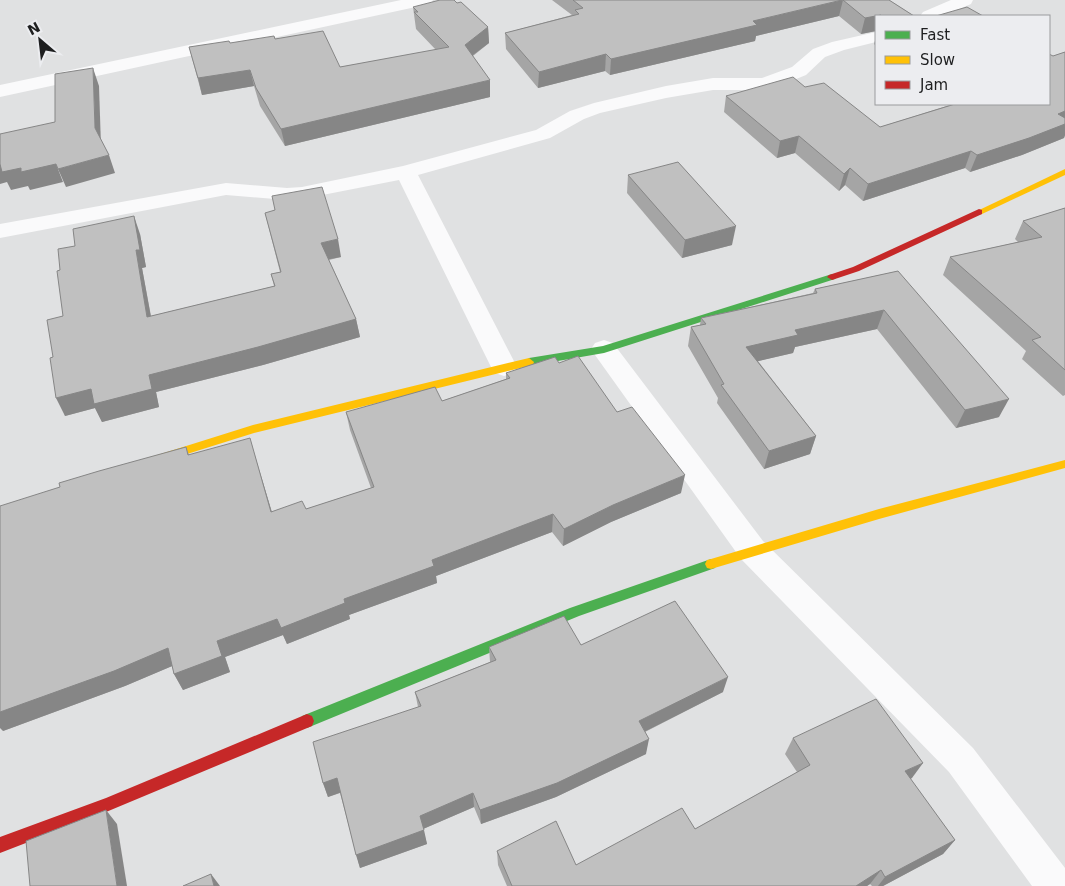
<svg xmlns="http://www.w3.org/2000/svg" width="1065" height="886" viewBox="0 0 1065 886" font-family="'DejaVu Sans',sans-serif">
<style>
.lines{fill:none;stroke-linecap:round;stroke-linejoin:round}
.street{fill:#fafafb;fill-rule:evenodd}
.fast{fill:#4caf50;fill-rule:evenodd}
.slow{fill:#ffc107;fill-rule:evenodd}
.jam{fill:#c62828;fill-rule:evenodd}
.wall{fill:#a5a5a5}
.shaded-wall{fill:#868686}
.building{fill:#c0c0c0;stroke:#868686}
</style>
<rect width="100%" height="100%" fill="#e0e1e2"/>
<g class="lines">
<g class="street">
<polygon points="401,0 433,0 431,4 425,5 0,97 0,85"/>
<polygon points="951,0 973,0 971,4 943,16 920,16 923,12"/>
<polygon points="876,32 876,42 844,50 825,57 806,75 784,84 763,90 713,90 666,98 600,113 584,119 550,138 418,175 517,367 513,373 504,376 495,373 491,367 399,180 302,199 287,200 226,195 0,238 0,224 226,183 287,188 302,187 403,166 536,130 570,111 594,103 666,86 713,78 762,78 792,67 813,49 832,42"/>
<polygon points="604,340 613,343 763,541 973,748 1065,868 1065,886 1032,886 949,772 741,559 595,355 591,349 595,343"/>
</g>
<g class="fast">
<polygon points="832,274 837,277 835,279 604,353 529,366 524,362 529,358 603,346"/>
<polygon points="711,559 715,560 717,564 715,568 579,616 307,728 302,726 300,721 302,716 570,608"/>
</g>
<g class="slow">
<polygon points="1065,169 1065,175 982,214 979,215 975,212"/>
<polygon points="529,358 534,362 533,365 254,433 152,465 148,464 146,461 148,458 253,425"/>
<polygon points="1065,460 1065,468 879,519 711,569 707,568 705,564 707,560 711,559 879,509"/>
</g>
<g class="jam">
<polygon points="979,209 982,210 982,214 859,271 832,280 827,277 829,275 853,267"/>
<polygon points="307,714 312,716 314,721 312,726 106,812 0,853 0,837 106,798"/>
</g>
</g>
<g class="wall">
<polygon points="552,0 889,0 914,16 876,16 876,31 861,34 839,16 756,36 755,41 610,75 605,71 538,88 506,49 505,33 572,15"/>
<polygon points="413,7 488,27 489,43 473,56 490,97 285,146 260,106 254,86 202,95 189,47 275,39 340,67 436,50 416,29"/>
<polygon points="876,37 876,46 874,44"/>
<polygon points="1065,52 1065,135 1064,138 1022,155 970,172 965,168 863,201 845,185 839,191 795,153 777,158 724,112 726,96 805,87 880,127 950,105 949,104 1049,104 1053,56"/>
<polygon points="628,175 732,245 682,258 627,193"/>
<polygon points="1065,208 1065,395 1063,396 1022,359 1026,351 943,275 950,257 1018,242 1015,239 1023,221"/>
<polygon points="265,213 341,257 329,260 356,319 360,337 263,365 156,392 159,407 102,422 95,408 65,416 53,357 63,316 140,234 146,267 142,268 151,316 274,286 271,274 280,272"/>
<polygon points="898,271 999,417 956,428 877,329 795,347 793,353 758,361 816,436 810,454 764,469 717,403 718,398 688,346 691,327 700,325 701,318 813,293 815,289"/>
<polygon points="559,363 617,412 681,493 611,522 563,546 552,532 436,576 437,583 349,615 350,619 287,644 283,635 225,657 230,672 183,690 174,674 172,666 125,686 3,731 60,487 186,447 189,455 255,456 272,512 306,509 371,488 350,430 346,412 442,401 506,379 506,373"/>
<polygon points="581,645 723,692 645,732 646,754 556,797 481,824 474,807 423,829 427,844 360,868 340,793 328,797 323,783 418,707 415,692 490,662 489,647"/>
<polygon points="793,738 912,778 910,779 955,840 943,854 883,886 872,886 870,884 867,886 507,886 498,865 497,851 576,865 695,829 797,772 785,754"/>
</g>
<g class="shaded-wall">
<polygon points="843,0 839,16 756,36 755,41 610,75 611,59 753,21"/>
<polygon points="881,15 881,16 876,16 876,31 861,34 865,18"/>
<polygon points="488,27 489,43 465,61 465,45"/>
<polygon points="606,54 605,71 538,88 539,72"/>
<polygon points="93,68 99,86 101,146 95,128"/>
<polygon points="250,70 254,86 202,95 198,78"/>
<polygon points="490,80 490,97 285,146 281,129"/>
<polygon points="1065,111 1065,135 1064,138 1022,155 970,172 977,155 1058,114"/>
<polygon points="799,136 795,153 777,158 780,141"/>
<polygon points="971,151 965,168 863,201 868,184"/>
<polygon points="109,155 115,173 66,187 58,169"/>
<polygon points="0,164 56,164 63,182 30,190 28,186 11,190 7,182 0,184"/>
<polygon points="850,168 845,185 839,191 844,174"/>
<polygon points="134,216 140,234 146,267 142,268 154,334 147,317 136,250"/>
<polygon points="736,226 732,245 682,258 685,240"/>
<polygon points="338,239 341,257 325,260 321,243"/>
<polygon points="884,310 877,329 795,347 793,353 742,365 746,347 795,330"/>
<polygon points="356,319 360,337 263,365 156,392 159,407 102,422 95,408 65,416 56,398"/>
<polygon points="1009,399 999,417 956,428 965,410"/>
<polygon points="816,436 810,454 764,469 769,451"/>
<polygon points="250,438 255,456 277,530 271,512"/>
<polygon points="685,475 681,493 611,522 563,546 564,529 613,505"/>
<polygon points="553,514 552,532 436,576 437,583 349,615 350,619 287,644 283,635 225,657 230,672 183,690 174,674 217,641 277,619 344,599 432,560"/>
<polygon points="168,648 177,664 125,686 3,731 0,728 0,712"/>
<polygon points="728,677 723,692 636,736 639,721"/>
<polygon points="649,739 646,754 556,797 481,824 480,810"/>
<polygon points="923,763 912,778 894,787 905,771"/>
<polygon points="337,778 342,792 328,797 323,783"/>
<polygon points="473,793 474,807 423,829 420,816"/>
<polygon points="106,810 117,824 127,886 117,886"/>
<polygon points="424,830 427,844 360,868 356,855"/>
<polygon points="955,840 943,854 883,886 878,886 885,877"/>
<polygon points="881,870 870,884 867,886 856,886"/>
<polygon points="211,874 220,886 214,886"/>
</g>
<g class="building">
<polygon points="440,0 454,0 457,3 461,2 488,27 465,45 490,80 281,129 256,88 250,70 198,78 189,47 229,41 230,43 274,36 275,39 323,31 340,67 449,47 414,12 418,12 413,7"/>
<polygon points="573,0 842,0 753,21 757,25 611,59 606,54 539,72 505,33 579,14 575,10 583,8"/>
<polygon points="843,0 889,0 914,16 882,16 881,15 865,18"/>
<polygon points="967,7 983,16 936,16"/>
<polygon points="1065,52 1065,111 1058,114 1065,118 1065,124 1029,138 977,155 971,151 868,184 850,168 844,174 799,136 780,141 726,96 793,77 805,87 824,83 880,127 955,104 1049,104 1049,54 1053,56"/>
<polygon points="93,68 95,128 109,155 58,169 56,164 21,172 21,168 2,172 0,164 0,134 55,122 55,74"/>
<polygon points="678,162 736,226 685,240 628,175"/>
<polygon points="322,187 338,239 321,243 356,319 258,347 149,375 152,389 94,404 91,389 56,398 50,358 53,357 47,320 63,316 57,271 60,270 58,249 75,246 73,229 134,216 140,250 136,250 147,317 275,286 271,274 281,272 265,213 275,210 272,196"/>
<polygon points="1065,208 1065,370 1032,340 1041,337 950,257 1042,237 1023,221"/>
<polygon points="898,271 1009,399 965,410 884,310 795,330 798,335 746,347 816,436 769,451 721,385 724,384 691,327 706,324 701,318 817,293 815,289"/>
<polygon points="578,356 617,412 632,407 685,475 613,505 564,529 553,514 432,560 434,566 344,599 345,603 281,628 277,619 217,641 222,656 174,674 168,648 114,671 0,712 0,506 60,487 59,483 99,471 186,447 188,455 250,438 271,512 302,501 306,509 374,487 346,412 435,387 442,401 510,378 506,373 555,357 559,363"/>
<polygon points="675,601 728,677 639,721 649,739 557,783 480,810 473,793 420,816 424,830 356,855 337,778 323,783 313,742 421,706 415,692 496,660 489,647 564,616 581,645"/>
<polygon points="876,699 923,763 905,771 955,840 885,877 881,870 856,886 512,886 497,851 556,821 576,865 682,808 695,829 810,765 793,738"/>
<polygon points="106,810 117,886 30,886 26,841"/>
<polygon points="211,874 214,886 183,886"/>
</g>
<rect x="875" y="15" width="175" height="90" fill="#ecedf0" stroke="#9a9b9d"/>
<rect x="885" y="31" width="25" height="8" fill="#4caf50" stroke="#9a9b9d"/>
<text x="920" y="40" font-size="15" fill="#1e1f20">Fast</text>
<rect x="885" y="56" width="25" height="8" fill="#ffc107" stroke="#9a9b9d"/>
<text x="920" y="65" font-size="15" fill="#1e1f20">Slow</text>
<rect x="885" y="81" width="25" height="8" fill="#c62828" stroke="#9a9b9d"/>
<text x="920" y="90" font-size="15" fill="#1e1f20">Jam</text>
<g transform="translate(40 40) rotate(332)" stroke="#ecedf0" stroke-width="4" paint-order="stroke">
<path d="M0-4L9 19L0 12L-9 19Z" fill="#1e1f20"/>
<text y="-8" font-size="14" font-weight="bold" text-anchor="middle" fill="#1e1f20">N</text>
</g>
</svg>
